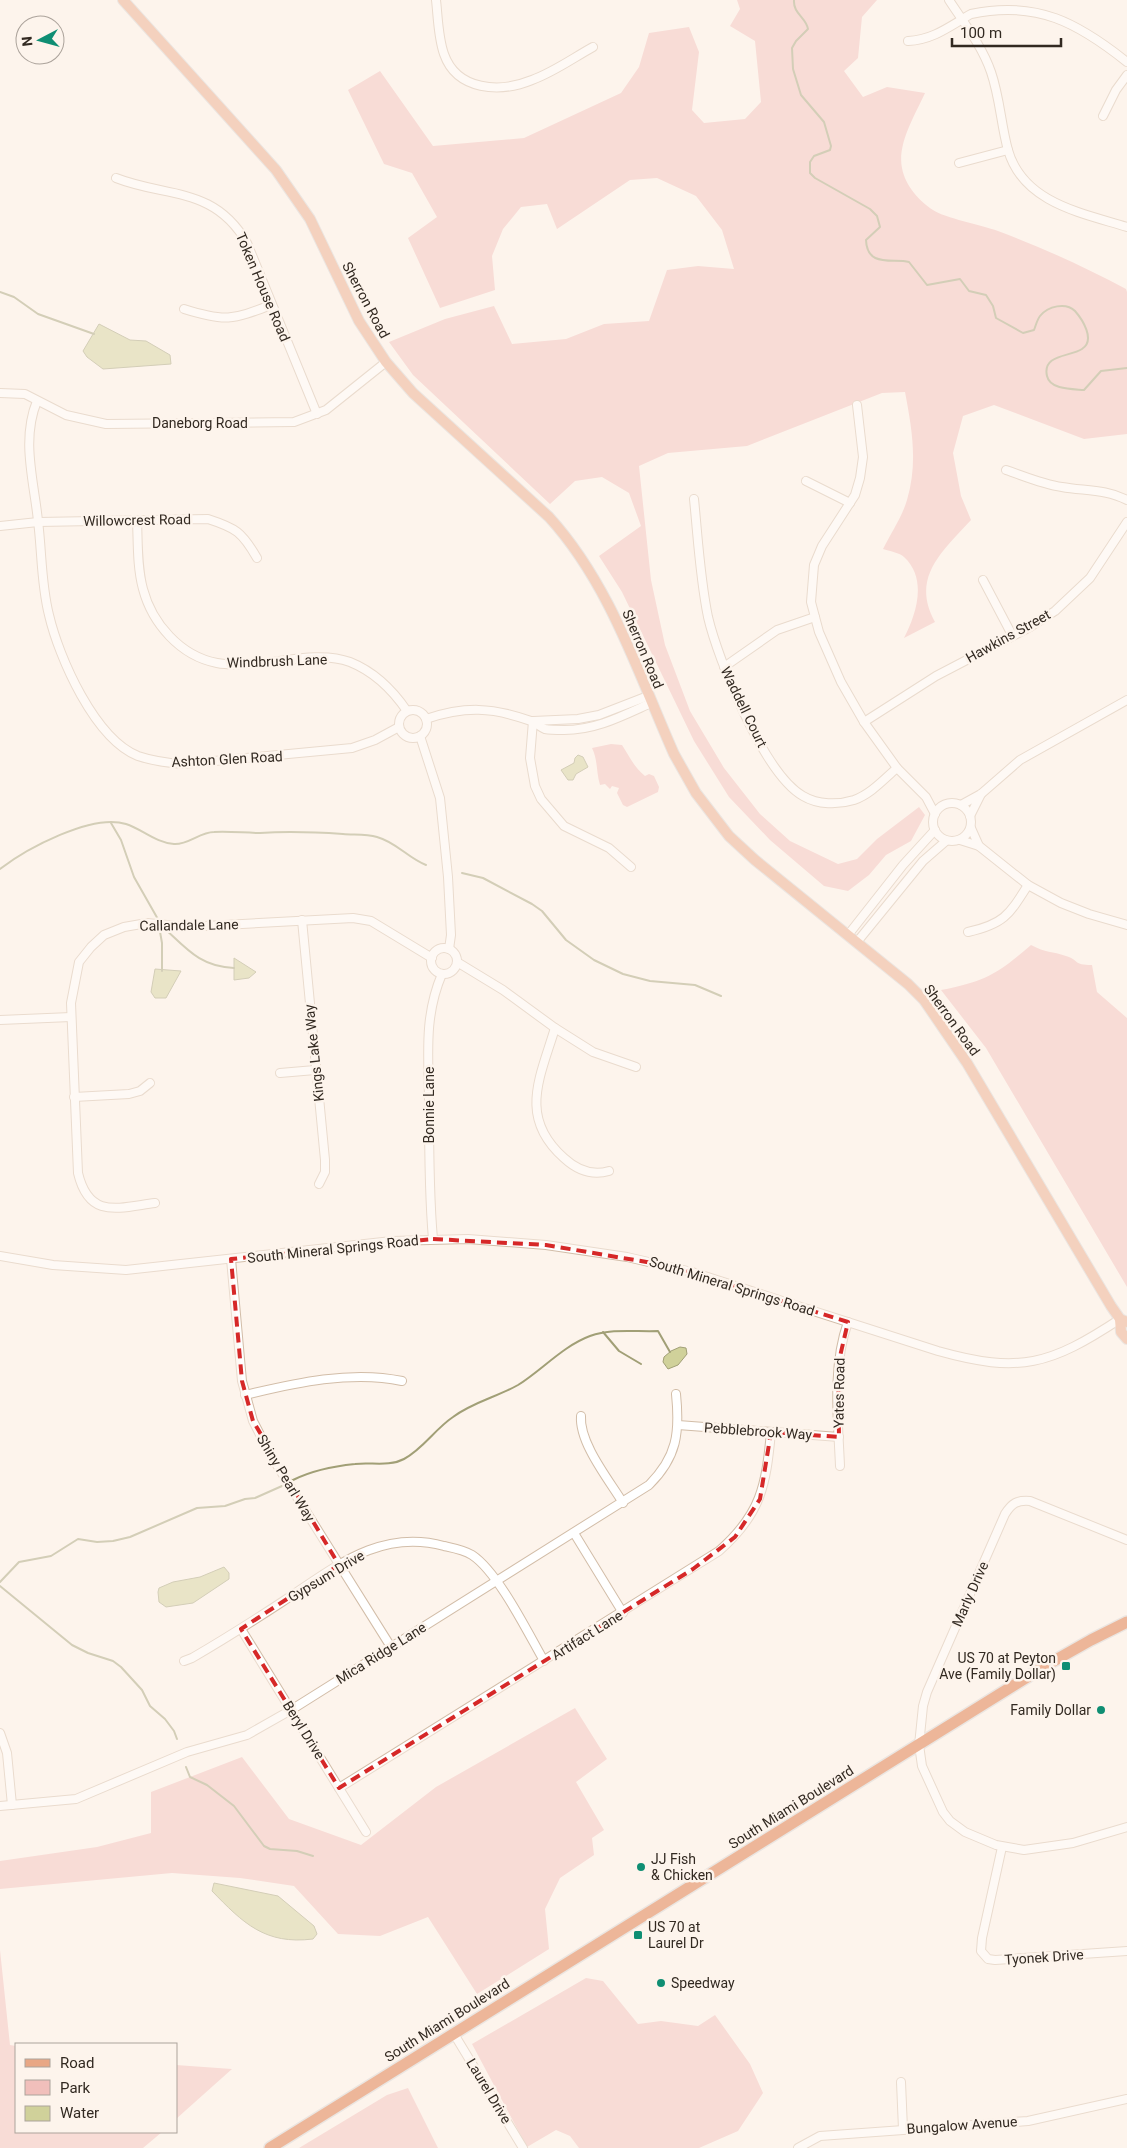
<svg xmlns="http://www.w3.org/2000/svg" width="1127" height="2148" viewBox="0 0 1127 2148" font-family="Roboto,sans-serif">
<style>
.green{fill:#f1bfbb}
.water{fill:#d0d19a;stroke:#a19f76}
.lines{fill:none;stroke-linecap:round;stroke-linejoin:round}
.stream{stroke:#a19f76;stroke-width:2}
.minor-casing{stroke:#d2bda8;stroke-width:10}
.major-casing{stroke:#d6d4d3;stroke-width:12}
.highway-casing{stroke:#d6d4d3;stroke-width:14}
.minor{stroke:#fff;stroke-width:8}
.major{stroke:#e8a785;stroke-width:10}
.highway{stroke:#d96c34;stroke-width:11}
.marked{fill:none;stroke:#d62828;stroke-width:4;stroke-dasharray:10 6;stroke-linejoin:round}
.poi-dot{fill:#0f8e73;stroke:#fdf4ec;stroke-width:2}
.labels{text-anchor:middle;dominant-baseline:central;stroke-width:5;stroke-linejoin:round;paint-order:stroke}
.street-label{font-size:14px;fill:#322921;stroke:#fdf4ec}
.poi-label{font-size:14px;fill:#322921;stroke:#fdf4ec;text-anchor:start}
</style>
<rect width="100%" height="100%" fill="#fdf4ec"/>
<g class="green">
<path d="M737 0H877L862 17 858 58 844 71 863 97 887 87 925 93C915 115 897 144 902 168 905 185 919 201 933 210 945 218 981 225 998 231 1041 247 1085 267 1126 289L1127 292V434L1084 439 994 405 963 416 953 453 961 496 971 520C943 551 910 577 935 622L904 638C916 615 928 579 904 557 900 553 889 551 883 549 891 533 902 517 907 500 918 463 912 429 905 392L882 393 747 446 668 453 639 466 651 580 665 645 690 711 724 768 760 814 790 841 838 864 857 859 877 839 919 807 925 815 911 841 886 855 869 875 848 891 824 886 770 840 729 797 694 741 622 592 599 556 641 526 629 493 602 477 575 481 550 504 413 375 389 342 445 319 494 306 512 344 566 339 604 324 649 321 667 270 698 266 734 269 722 230 696 196 657 178 630 180 557 229 547 204 521 207 503 229 492 256 495 290 440 308 408 238 437 217 412 173 384 164 348 90 380 71 433 146 524 138 621 93 639 67 649 33 689 27 699 52 692 110 704 123 745 119 761 102 755 41 730 26 740 9Z"/>
<path d="M611 744 622 745C630 757 633 766 645 776L649 774 654 776 659 787 658 792 627 807 623 805 617 793 619 788 612 786 610 789 605 784 600 785C596 772 598 760 592 748Z"/>
<path d="M1031 945C1046 953 1052 951 1066 956 1079 960 1073 965 1092 965L1097 992 1127 1018V1287L986 1048 941 990C986 981 997 974 1031 945Z"/>
<polygon points="575,1708 607,1759 576,1782 604,1830 592,1838 594,1855 560,1878 545,1909 549,1949 477,1994 428,1917 380,1936 338,1934 294,1886 240,1878 172,1873 0,1889 0,1861 97,1847 151,1833 151,1792 242,1757 289,1819 361,1845 436,1787"/>
<polygon points="0,1950 10,2045 16,2046 16,2132 162,2132 143,2148 0,2148"/>
<polygon points="586,1978 603,1981 638,2024 661,2021 698,2026 715,2015 750,2064 763,2093 738,2131 699,2148 579,2148 570,2136 556,2130 527,2147 472,2044"/>
<polygon points="176,2065 232,2069 176,2119"/>
<polygon points="408,2088 438,2148 299,2148 387,2095"/>
</g>
<g class="water">
<polygon points="99,324 130,340 146,341 170,355 171,364 103,369 87,357 83,351"/>
<polygon points="578,755 583,757 588,767 576,774 573,780 568,780 561,770 574,763 575,758"/>
<polygon points="234,958 256,972 249,978 234,980"/>
<polygon points="155,969 181,971 166,998 155,998 151,992"/>
<polygon points="680,1347 686,1348 687,1354 678,1365 668,1369 663,1362 664,1357 671,1351"/>
<polygon points="224,1567 229,1573 229,1579 193,1603 166,1607 159,1602 158,1592 159,1588 173,1582 200,1577"/>
<path d="M214 1883 278 1896 314 1926 317 1934 313 1939C265 1945 243 1923 212 1891Z"/>
</g>
<g class="lines">
<g class="stream">
<path d="M794 0C793 14 806 17 808 29L796 41 792 48 793 69 801 95 824 122 831 146 830 150 814 156 810 162V173L815 178 870 209 877 216 880 227 866 240C867 268 893 258 909 262L927 285 960 279 969 291 986 295 993 306 996 318 1023 333 1034 330C1036 325 1037 320 1040 316 1048 306 1066 302 1075 311 1082 319 1096 340 1082 349 1070 357 1042 354 1047 376 1050 390 1073 389 1084 390L1101 371 1127 368"/>
<polyline points="0,292 14,297 38,314 94,334"/>
<polyline points="111,823 121,840 134,877 159,921"/>
<path d="M0 869C26 849 92 813 126 824 142 829 156 843 174 844 188 845 200 832 214 832 229 831 245 833 260 833 289 831 314 832 343 834 354 835 366 834 377 837 396 842 408 858 426 865"/>
<polyline points="462,873 483,878 532,904 542,911 566,940 594,960 623,974 650,981 695,985 721,996"/>
<polyline points="159,926 162,943 162,971"/>
<path d="M163 927C186 948 200 967 234 968"/>
<polyline points="603,1332 619,1351 641,1364"/>
<path d="M293 1480C311 1471 335 1466 355 1464 371 1462 389 1467 404 1459 423 1449 435 1429 453 1417 473 1402 497 1397 518 1385 542 1370 563 1346 590 1336 612 1328 636 1332 658 1331L670 1352"/>
<polyline points="0,1582 19,1562 51,1556 78,1539 97,1542 113,1541 130,1537 197,1508 225,1506 245,1499 255,1498 282,1486"/>
<polyline points="0,1586 72,1645 88,1653 113,1661 121,1667 142,1690 150,1706 165,1719 174,1731 177,1739"/>
<polyline points="186,1767 190,1777 207,1785 234,1806 264,1846 270,1849 297,1851 313,1856"/>
</g>
<g class="minor-casing">
<g id="minor">
<path d="M436 0C438 17 438 37 444 54 457 91 500 93 532 80 554 72 573 58 593 47"/>
<path d="M949 0C964 23 982 46 991 72 1000 98 1001 125 1008 150 1023 203 1082 213 1127 227"/>
<path d="M908 41C933 40 950 26 971 14 1037 0 1078 23 1127 62"/>
<polyline points="1103,116 1116,90 1127,75"/>
<polyline points="959,163 1008,150"/>
<path d="M116 178C167 198 214 186 247 243L317 414"/>
<path d="M184 309C225 322 232 320 271 305"/>
<polyline points="0,393 25,394 66,415 106,424 294,422 326,410 386,362"/>
<path d="M37 401C21 440 34 481 38 521 42 552 41 584 49 615 59 658 95 739 138 756 153 761 167 763 183 764L352 748 375 740 399 727"/>
<polyline points="857,405 863,457 860,478 855,495 822,546 814,565 811,602 819,632 841,682 864,722 897,768 926,797 935,814"/>
<path d="M1006 470C1024 476 1042 484 1062 487 1084 491 1106 489 1127 500"/>
<polyline points="806,481 850,503"/>
<path d="M694 499C698 539 700 578 708 617 718 660 764 774 803 796 818 805 838 805 854 800 871 794 884 779 897 768"/>
<path d="M137 520C138 543 137 567 143 589 152 623 180 656 217 663 232 666 247 664 263 663 290 660 324 652 350 662 375 672 392 689 407 711"/>
<path d="M0 526 38 522 208 519C236 528 242 532 257 558"/>
<polyline points="983,580 1012,635"/>
<polyline points="724,667 777,630 815,617"/>
<circle cx="413" cy="724" r="14"/>
<path d="M426 719C465 706 492 707 531 721 536 723 540 727 545 729 550 730 558 730 564 730 596 730 622 716 651 703"/>
<polyline points="533,721 530,758 535,786 541,799 564,826 609,848 631,867"/>
<polyline points="533,721 578,719 599,715 648,696"/>
<polyline points="864,722 936,676 1030,627 1055,611 1090,578 1127,522"/>
<polyline points="420,736 440,798 448,877 451,935 449,949"/>
<circle cx="952" cy="822" r="19"/>
<polyline points="961,805 981,794 1020,760 1127,700"/>
<polyline points="970,816 981,794"/>
<polyline points="971,828 979,846"/>
<polyline points="960,840 979,846 1028,885 1061,903 1089,914 1127,925"/>
<polyline points="302,920 325,1160 325,1172 319,1184"/>
<path d="M968 932C1004 924 1009 915 1028 885"/>
<polyline points="848,935 903,865 935,830"/>
<polyline points="857,942 923,861 946,841"/>
<circle cx="444" cy="961" r="13"/>
<polyline points="457,962 503,990 555,1028 593,1052 636,1067"/>
<polyline points="0,1020 71,1017"/>
<path d="M555 1028C540 1078 518 1117 564 1158 577 1170 592 1176 609 1171"/>
<polyline points="280,1073 315,1070"/>
<polyline points="74,1097 129,1094 140,1091 150,1083"/>
<path d="M155 1203C117 1208 89 1219 78 1173L71 1003 79 962 91 947 104 935 124 927 147 923 187 927 353 918 371 921 432 958"/>
<path d="M433 1239C429 1195 429 1150 429 1105 429 1059 423 1018 442 974"/>
<path d="M0 1256 53 1265 126 1270 392 1241 468 1239 546 1245 627 1257 692 1272 938 1351C1020 1374 1050 1365 1120 1319"/>
<polyline points="231,1259 242,1381 253,1421 270,1454 391,1647"/>
<path d="M245 1395C295 1383 352 1370 402 1381"/>
<path d="M581 1416C579 1443 609 1480 623 1503"/>
<polyline points="678,1425 839,1437"/>
<path d="M840 1466C838 1419 832 1366 848 1322"/>
<polyline points="574,1533 623,1613"/>
<path d="M1127 1540 1030 1501C1017 1500 1012 1503 1005 1514L927 1692 923 1706 919 1745 922 1766 943 1812 950 1821 965 1832 996 1845 1024 1850 1073 1843 1127 1827"/>
<polyline points="241,1629 366,1832"/>
<path d="M184 1661 192 1658C223 1640 253 1621 282 1602 333 1569 379 1528 444 1546 453 1548 464 1550 472 1555 498 1572 528 1633 544 1661"/>
<polyline points="0,1733 7,1753 12,1805"/>
<path d="M339 1788 719 1551C761 1514 766 1486 771 1432"/>
<path d="M0 1806 76 1799 187 1752 247 1735 291 1710 649 1485C677 1457 680 1433 676 1394"/>
<polyline points="1002,1847 982,1938 981,1951 988,1959 995,1960 1127,1951"/>
<polyline points="454,2034 523,2148"/>
<polyline points="901,2082 903,2129"/>
<polyline points="798,2148 820,2136 1028,2121 1127,2099"/>
</g>
</g>
<g class="major-casing">
<g id="major">
<path d="M123 0 276 170 310 219 359 321 386 362 413 393 549 517C610 584 638 673 674 754L696 793 729 836 755 860 908 984 924 1000 967 1063 1111 1306 1120 1319 1127 1322"/>
<polyline points="1120,1319 1121,1332 1127,1339"/>
</g>
</g>
<g class="highway-casing">
<polyline id="highway" points="270,2148 1045,1666 1091,1640 1127,1622"/>
</g>
<use href="#minor" class="minor"/>
<use href="#major" class="major"/>
<use href="#highway" class="highway"/>
</g>
<path d="M0 0H1127V2148H0ZM433 1239 546 1245 670 1266 848 1322 838 1365 839 1437 771 1432 760 1499 735 1537 693 1569 339 1788 241 1629 339 1565 253 1421 242 1381 231 1259Z" fill="#fdf4ec" fill-opacity=".55" fill-rule="evenodd"/>
<path class="marked" d="M433 1239 546 1245 670 1266 848 1322 838 1365 839 1437 771 1432 760 1499 735 1537 693 1569 339 1788 241 1629 339 1565 253 1421 242 1381 231 1259Z"/>
<g class="poi-dot">
<rect x="1061" y="1661" width="10" height="10" rx="2.5"/>
<circle cx="1101" cy="1710" r="5"/>
<circle cx="641" cy="1867" r="5"/>
<rect x="633" y="1930" width="10" height="10" rx="2.5"/>
<circle cx="661" cy="1983" r="5"/>
</g>
<g class="labels">
<g class="street-label">
<text transform="translate(263 287) rotate(67)">Token House Road</text>
<text transform="translate(366 300) rotate(62)">Sherron Road</text>
<text x="200" y="423">Daneborg Road</text>
<text transform="translate(137 520) rotate(-1)">Willowcrest Road</text>
<text transform="translate(1008 636) rotate(-29)">Hawkins Street</text>
<text transform="translate(643 649) rotate(67)">Sherron Road</text>
<text transform="translate(277 661) rotate(-2)">Windbrush Lane</text>
<text transform="translate(744 707) rotate(64)">Waddell Court</text>
<text transform="translate(227 759) rotate(-3)">Ashton Glen Road</text>
<text transform="translate(189 925) rotate(-1)">Callandale Lane</text>
<text transform="translate(952 1020) rotate(54)">Sherron Road</text>
<text transform="translate(314 1053) rotate(-96)">Kings Lake Way</text>
<text transform="translate(429 1105) rotate(-90)">Bonnie Lane</text>
<text transform="translate(333 1249) rotate(-6)">South Mineral Springs Road</text>
<text transform="translate(732 1286) rotate(17)">South Mineral Springs Road</text>
<text transform="translate(839 1393) rotate(-89)">Yates Road</text>
<text transform="translate(758 1431) rotate(4)">Pebblebrook Way</text>
<text transform="translate(286 1478) rotate(59)">Shiny Pearl Way</text>
<text transform="translate(326 1576) rotate(-31)">Gypsum Drive</text>
<text transform="translate(970 1594) rotate(-66)">Marly Drive</text>
<text transform="translate(587 1635) rotate(-32)">Artifact Lane</text>
<text transform="translate(381 1653) rotate(-32)">Mica Ridge Lane</text>
<text transform="translate(304 1730) rotate(58)">Beryl Drive</text>
<text transform="translate(791 1807) rotate(-32)">South Miami Boulevard</text>
<text transform="translate(1044 1957) rotate(-4)">Tyonek Drive</text>
<text transform="translate(447 2020) rotate(-32)">South Miami Boulevard</text>
<text transform="translate(489 2091) rotate(59)">Laurel Drive</text>
<text transform="translate(962 2125) rotate(-4)">Bungalow Avenue</text>
</g>
<g class="poi-label">
<text x="1056" y="1658" text-anchor="end">US 70 at Peyton<tspan x="1056" dy="16">Ave (Family Dollar)</tspan></text>
<text x="1091" y="1710" text-anchor="end">Family Dollar</text>
<text x="651" y="1859">JJ Fish<tspan x="651" dy="16">&amp; Chicken</tspan></text>
<text x="648" y="1927">US 70 at<tspan x="648" dy="16">Laurel Dr</tspan></text>
<text x="671" y="1983">Speedway</text>
</g>
</g>
<rect x="15" y="2043" width="162" height="90" fill="#fdf4ec" stroke="#aca39b"/>
<rect x="25" y="2059" width="25" height="8" fill="#e8a785" stroke="#aca39b"/>
<text x="60" y="2068" font-size="15" fill="#322921">Road</text>
<rect x="25" y="2080" width="25" height="15" fill="#f1bfbb" stroke="#aca39b"/>
<text x="60" y="2093" font-size="15" fill="#322921">Park</text>
<rect x="25" y="2106" width="25" height="15" fill="#d0d19a" stroke="#aca39b"/>
<text x="60" y="2118" font-size="15" fill="#322921">Water</text>
<g transform="translate(40 40) rotate(264)"><circle r="24" fill="#fdf4ec" stroke="#aca39b"/>
<path d="M0-4L9 19L0 12L-9 19Z" fill="#0f8e73"/>
<text y="-8" font-size="14" font-weight="bold" text-anchor="middle" fill="#322921">N</text>
</g>
<path d="M952 38v8h109v-8" fill="none" stroke="#322921" stroke-width="2.5"/>
<text x="960" y="38" font-size="15" fill="#322921" stroke="#fdf4ec" stroke-width="4" paint-order="stroke">100 m</text>
</svg>
